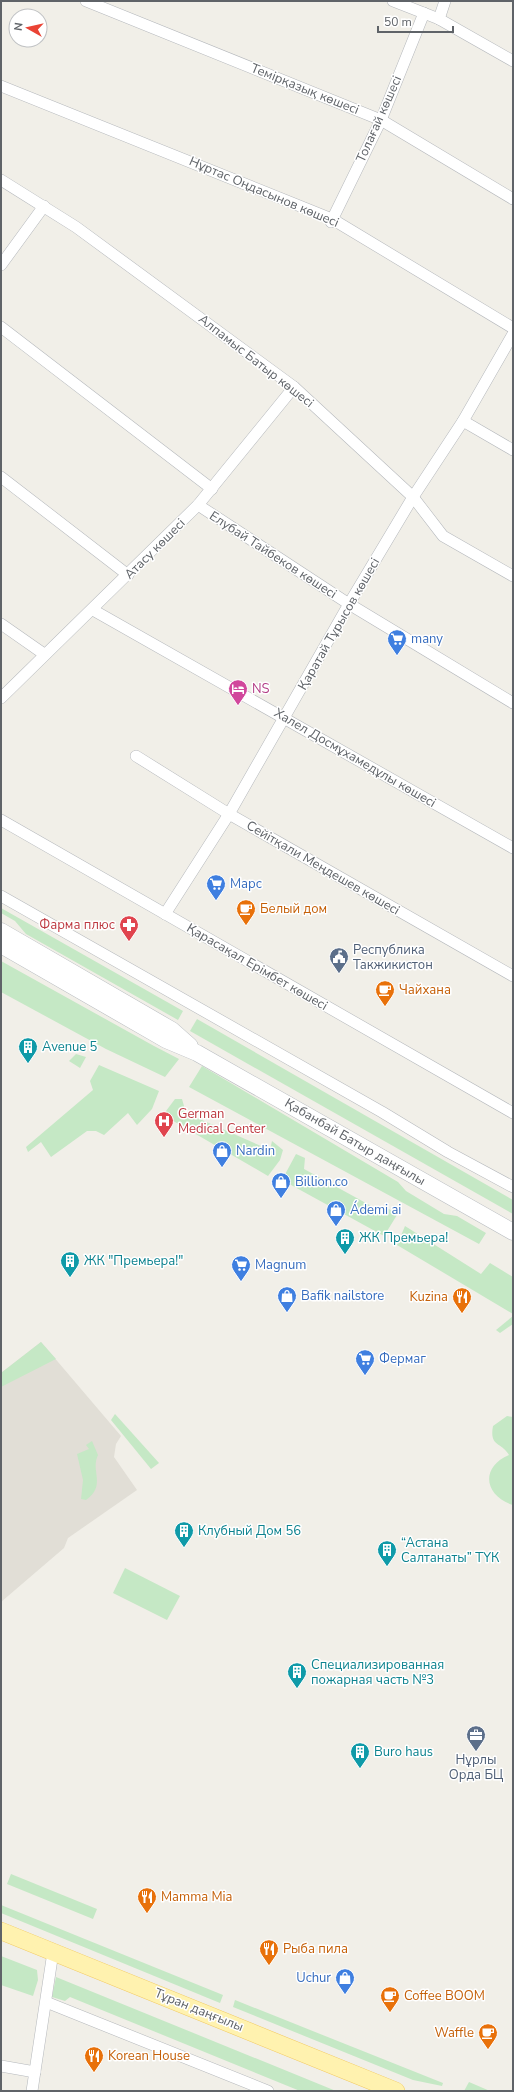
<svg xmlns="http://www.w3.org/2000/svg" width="514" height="2092" viewBox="0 0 514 2092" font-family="'Nunito Sans',sans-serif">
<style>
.education{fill:#e1ded6}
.green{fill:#c5e8c5}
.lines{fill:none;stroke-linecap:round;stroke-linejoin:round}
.street-casing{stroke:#b5b8bc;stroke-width:12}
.secondary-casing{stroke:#b6babf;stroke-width:17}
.primary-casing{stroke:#f2c960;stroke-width:18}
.street{stroke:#fff;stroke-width:11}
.secondary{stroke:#fff;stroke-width:16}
.primary{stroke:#fff2af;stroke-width:17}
.labels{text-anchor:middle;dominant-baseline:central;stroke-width:3;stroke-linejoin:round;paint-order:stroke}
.street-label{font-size:13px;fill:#5f6368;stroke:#fff}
.shop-label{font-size:13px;fill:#366cbe;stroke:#fff;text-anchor:start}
.hotel-label{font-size:13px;fill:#b23c85;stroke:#fff;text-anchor:start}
.food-label{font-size:13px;fill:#c56008;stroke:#fff;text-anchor:start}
.health-label{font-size:13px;fill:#be3a42;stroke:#fff;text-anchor:end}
.service-label{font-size:13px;fill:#4e5e75;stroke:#fff;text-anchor:start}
.culture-label{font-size:13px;fill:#0d838f;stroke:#fff;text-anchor:start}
</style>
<rect width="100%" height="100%" fill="#f1efe8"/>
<polygon class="education" points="41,1342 121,1436 116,1444 114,1457 137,1490 68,1538 64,1548 1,1602 1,1373"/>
<g class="green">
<polygon points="1,908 183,1011 178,1020 26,934 15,921 1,913"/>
<polygon points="1,961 154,1046 179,1059 165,1077 106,1049 1,992"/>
<polygon points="197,1019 513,1200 513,1214 190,1031"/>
<polygon points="76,1054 86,1057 80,1068 69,1061"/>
<polygon points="99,1065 159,1091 152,1109 137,1125 128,1113 104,1135 96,1131 87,1131 51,1157 41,1142 28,1152 26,1147 93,1090 90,1081"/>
<polygon points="202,1066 398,1182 406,1191 444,1214 457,1216 486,1233 479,1244 189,1087"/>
<polygon points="175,1099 182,1099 186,1113 270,1150 272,1141 283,1150 280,1160 268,1176 163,1115"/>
<polygon points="296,1154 305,1158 304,1169 384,1213 385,1206 397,1215 384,1236 282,1180"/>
<polygon points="405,1226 481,1274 490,1263 513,1277 513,1314 397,1245"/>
<polygon points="513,1316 513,1324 500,1333 496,1330"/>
<polygon points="41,1342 56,1359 1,1387 1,1373"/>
<polygon points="115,1414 159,1463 151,1469 111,1420"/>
<path d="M507 1416 513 1417V1505C484 1496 480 1467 509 1455 502 1442 489 1447 493 1426Z"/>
<path d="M92 1441 98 1455C90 1471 107 1485 86 1500L81 1499 83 1480 77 1454 89 1449 86 1445Z"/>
<polygon points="125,1568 180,1596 167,1620 113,1593"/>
<polygon points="11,1874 97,1909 93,1919 7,1884"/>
<polygon points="1,1905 223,1995 220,2003 1,1913"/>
<polygon points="1,1956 37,1970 38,1980 33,1996 1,1985"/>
<polygon points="56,1977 336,2091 300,2091 70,1997 65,2001 52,1997"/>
<polygon points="235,2000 443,2083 442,2086 413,2080 233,2007"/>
<polygon points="469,2082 490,2091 464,2091"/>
</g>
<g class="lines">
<g class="street-casing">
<g id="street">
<polyline points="86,1 381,120 513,199"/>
<polyline points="393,1 439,19 513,61"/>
<polyline points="439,19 445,1"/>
<polyline points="1,86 332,219 513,328"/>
<polyline points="1,180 76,227 294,387 413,497 443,536 513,576"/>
<polyline points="331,222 381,120 424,13"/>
<polyline points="1,265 44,206"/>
<polyline points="1,327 212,489"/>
<polyline points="463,421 513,450"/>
<polyline points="1,477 128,575"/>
<polyline points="198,505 349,604 513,703"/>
<polyline points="93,610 513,848"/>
<polyline points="1,624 44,654"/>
<polyline points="1,698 198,505 294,387"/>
<polyline points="136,756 229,814 513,976"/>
<polyline points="1,820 513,1113"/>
<polyline points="1,896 382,1112 448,1152 513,1187"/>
<polyline points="165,914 229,814 349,604 413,497 463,421 513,334"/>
<polyline points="46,2002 268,2091"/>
<polyline points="1,2066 35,2072"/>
<polyline points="32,2091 53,1952"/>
</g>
</g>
<g class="secondary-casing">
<g id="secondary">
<polyline points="1,931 172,1030 190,1046"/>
<polyline points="1,945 166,1040 197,1053 513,1232"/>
</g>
</g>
<g class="primary-casing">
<polyline id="primary" points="1,1931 396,2091"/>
</g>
<use href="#street" class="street"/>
<use href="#secondary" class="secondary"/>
<use href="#primary" class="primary"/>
</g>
<defs>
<g id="supermarket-pin" transform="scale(1)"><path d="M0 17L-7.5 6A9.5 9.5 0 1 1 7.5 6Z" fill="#3f7fe0" stroke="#fff"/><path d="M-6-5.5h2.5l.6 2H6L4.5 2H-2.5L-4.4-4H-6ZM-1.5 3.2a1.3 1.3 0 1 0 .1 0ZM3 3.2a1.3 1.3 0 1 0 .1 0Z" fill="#fff"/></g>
<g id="hotel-pin" transform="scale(1)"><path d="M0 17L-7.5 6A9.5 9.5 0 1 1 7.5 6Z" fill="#d1479c" stroke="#fff"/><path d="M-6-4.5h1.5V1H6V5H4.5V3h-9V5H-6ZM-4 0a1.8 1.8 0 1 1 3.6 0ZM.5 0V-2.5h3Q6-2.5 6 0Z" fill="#fff"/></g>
<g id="cafe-pin" transform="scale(1)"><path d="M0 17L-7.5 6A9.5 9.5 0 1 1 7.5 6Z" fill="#e8710a" stroke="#fff"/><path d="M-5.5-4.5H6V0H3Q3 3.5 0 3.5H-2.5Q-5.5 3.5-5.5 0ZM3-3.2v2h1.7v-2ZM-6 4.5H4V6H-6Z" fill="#fff"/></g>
<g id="pharmacy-pin" transform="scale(1)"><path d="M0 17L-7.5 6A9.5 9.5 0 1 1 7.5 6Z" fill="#e0444e" stroke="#fff"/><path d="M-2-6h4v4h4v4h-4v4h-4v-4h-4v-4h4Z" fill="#fff"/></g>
<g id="civic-pin" transform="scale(1)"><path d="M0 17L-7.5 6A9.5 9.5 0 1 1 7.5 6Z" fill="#5c6f8a" stroke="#fff"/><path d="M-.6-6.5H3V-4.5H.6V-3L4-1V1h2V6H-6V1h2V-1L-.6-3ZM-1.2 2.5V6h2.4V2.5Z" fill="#fff"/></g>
<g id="building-pin" transform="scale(1)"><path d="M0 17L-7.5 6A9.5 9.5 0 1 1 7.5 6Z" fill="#0f9aa8" stroke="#fff"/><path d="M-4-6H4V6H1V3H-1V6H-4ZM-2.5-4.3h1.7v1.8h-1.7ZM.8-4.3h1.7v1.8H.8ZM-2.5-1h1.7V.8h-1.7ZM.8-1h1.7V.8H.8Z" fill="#fff"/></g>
<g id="hospital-pin" transform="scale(1)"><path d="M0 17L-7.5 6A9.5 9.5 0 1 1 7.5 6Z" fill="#e0444e" stroke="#fff"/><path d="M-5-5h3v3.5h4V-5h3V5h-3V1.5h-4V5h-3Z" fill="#fff"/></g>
<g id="shop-pin" transform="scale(1)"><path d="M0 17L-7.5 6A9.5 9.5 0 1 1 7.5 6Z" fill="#3f7fe0" stroke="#fff"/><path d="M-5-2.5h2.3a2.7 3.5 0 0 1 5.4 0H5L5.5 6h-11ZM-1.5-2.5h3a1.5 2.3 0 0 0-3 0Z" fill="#fff"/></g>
<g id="restaurant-pin" transform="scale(1)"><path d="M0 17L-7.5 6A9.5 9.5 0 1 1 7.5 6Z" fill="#e8710a" stroke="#fff"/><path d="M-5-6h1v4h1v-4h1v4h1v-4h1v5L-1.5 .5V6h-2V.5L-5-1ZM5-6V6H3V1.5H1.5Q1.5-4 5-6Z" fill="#fff"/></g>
<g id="office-pin" transform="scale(1)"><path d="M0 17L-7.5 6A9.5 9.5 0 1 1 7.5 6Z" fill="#5c6f8a" stroke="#fff"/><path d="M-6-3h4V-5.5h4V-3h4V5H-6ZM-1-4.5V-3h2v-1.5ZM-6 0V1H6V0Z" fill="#fff"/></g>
</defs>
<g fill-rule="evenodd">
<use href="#supermarket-pin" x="397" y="639"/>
<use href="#hotel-pin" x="238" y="689"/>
<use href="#supermarket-pin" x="216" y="884"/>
<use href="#cafe-pin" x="246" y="909"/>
<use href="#pharmacy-pin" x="129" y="925"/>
<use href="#civic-pin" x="339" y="957"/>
<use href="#cafe-pin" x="385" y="990"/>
<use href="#building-pin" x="28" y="1047"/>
<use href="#hospital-pin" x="164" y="1121"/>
<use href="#shop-pin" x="222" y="1151"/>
<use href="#shop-pin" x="281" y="1182"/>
<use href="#shop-pin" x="336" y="1210"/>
<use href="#building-pin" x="345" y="1238"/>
<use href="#building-pin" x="70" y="1261"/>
<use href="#supermarket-pin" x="241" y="1265"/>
<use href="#shop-pin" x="287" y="1296"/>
<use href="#restaurant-pin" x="462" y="1297"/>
<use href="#supermarket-pin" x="365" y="1359"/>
<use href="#building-pin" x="184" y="1531"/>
<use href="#building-pin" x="387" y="1550"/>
<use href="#building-pin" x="297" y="1672"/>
<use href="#office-pin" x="476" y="1735"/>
<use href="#building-pin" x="360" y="1752"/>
<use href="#restaurant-pin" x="147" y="1897"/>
<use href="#restaurant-pin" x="269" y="1949"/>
<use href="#shop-pin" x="345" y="1978"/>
<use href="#cafe-pin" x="390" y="1996"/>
<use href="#cafe-pin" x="488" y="2033"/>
<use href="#restaurant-pin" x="94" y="2056"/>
</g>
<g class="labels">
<g class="street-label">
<text transform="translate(305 89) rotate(22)">Темірқазық көшесі</text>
<text transform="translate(379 119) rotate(-66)">Толағай көшесі</text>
<text transform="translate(264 192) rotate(23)">Нұртас Оңдасынов көшесі</text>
<text transform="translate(256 361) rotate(38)">Алпамыс Батыр көшесі</text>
<text transform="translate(155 549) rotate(-45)">Атасу көшесі</text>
<text transform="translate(273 555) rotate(33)">Елубай Тайбеков көшесі</text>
<text transform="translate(339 624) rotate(-60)">Қаратай Тұрысов көшесі</text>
<text transform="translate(355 758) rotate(30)">Халел Досмұхамедұлы көшесі</text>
<text transform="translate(323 868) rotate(30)">Сейітқали Меңдешев көшесі</text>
<text transform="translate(257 967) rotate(30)">Қарасақал Ерімбет көшесі</text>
<text transform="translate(355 1142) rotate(30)">Қабанбай Батыр даңғылы</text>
<text transform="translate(199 2010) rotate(22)">Тұран даңғылы</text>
</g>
<g class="shop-label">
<text x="411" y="639">many</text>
<text x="230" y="884">Марс</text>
<text x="236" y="1151">Nardin</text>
<text x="295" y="1182">Billion.co</text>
<text x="350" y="1210">Ádemi ai</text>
<text x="255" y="1265">Magnum</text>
<text x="301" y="1296">Bafik nailstore</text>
<text x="379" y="1359">Фермаг</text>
<text x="331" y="1978" text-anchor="end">Uchur</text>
</g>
<g class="hotel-label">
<text x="252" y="689">NS</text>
</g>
<g class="food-label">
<text x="260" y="909">Белый дом</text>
<text x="399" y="990">Чайхана</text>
<text x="448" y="1297" text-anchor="end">Kuzina</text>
<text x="161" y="1897">Mamma Mia</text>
<text x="283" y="1949">Рыба пила</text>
<text x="404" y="1996">Coffee BOOM</text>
<text x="474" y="2033" text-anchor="end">Waffle</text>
<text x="108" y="2056">Korean House</text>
</g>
<g class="health-label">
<text x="115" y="925">Фарма плюс</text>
<text x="178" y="1114" text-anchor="start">German<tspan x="178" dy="15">Medical Center</tspan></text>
</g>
<g class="service-label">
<text x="353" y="950">Республика<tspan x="353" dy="15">Такжикистон</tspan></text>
<text x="476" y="1760" text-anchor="middle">Нұрлы<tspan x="476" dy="15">Орда БЦ</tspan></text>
</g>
<g class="culture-label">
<text x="42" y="1047">Avenue 5</text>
<text x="359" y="1238">ЖК Премьера!</text>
<text x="84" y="1261">ЖК "Премьера!"</text>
<text x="198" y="1531">Клубный Дом 56</text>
<text x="401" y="1543">“Астана<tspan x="401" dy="15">Салтанаты” ТҮК</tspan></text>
<text x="311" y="1665">Специализированная<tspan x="311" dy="15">пожарная часть №3</tspan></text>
<text x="374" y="1752">Buro haus</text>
</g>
</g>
<rect width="514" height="2092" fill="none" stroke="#5f6368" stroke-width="4"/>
<g transform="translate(28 28) rotate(278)"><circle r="19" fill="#ffffff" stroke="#bfc1c3"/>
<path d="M0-3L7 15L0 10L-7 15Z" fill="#ea4335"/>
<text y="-6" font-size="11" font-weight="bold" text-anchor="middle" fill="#5f6368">N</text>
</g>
<path d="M378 26v6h75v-6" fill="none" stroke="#5f6368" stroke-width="2"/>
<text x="384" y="26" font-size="12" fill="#5f6368" stroke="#ffffff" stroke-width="3" paint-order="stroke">50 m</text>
</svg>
